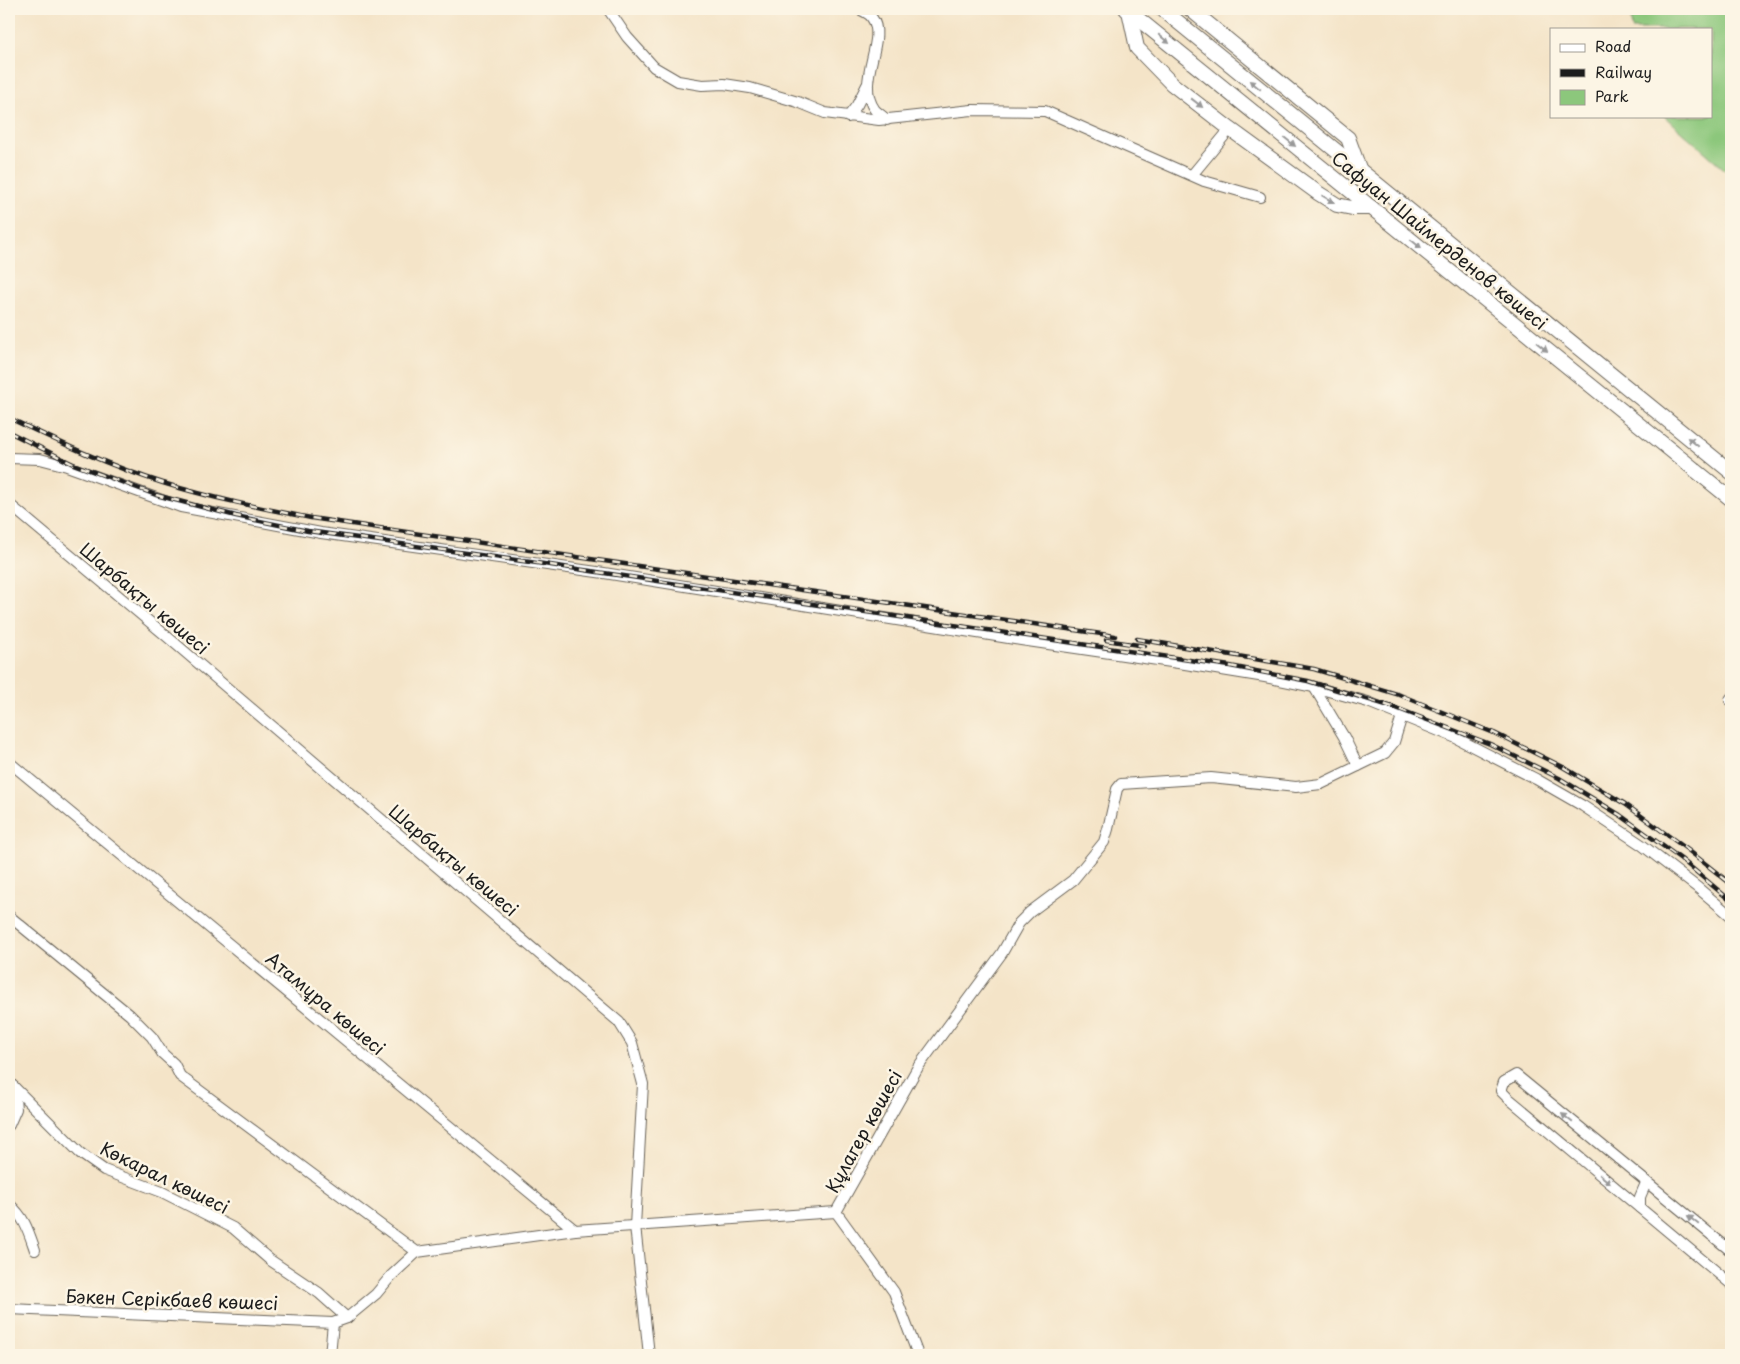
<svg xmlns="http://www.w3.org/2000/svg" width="1740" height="1364" viewBox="0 0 1740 1364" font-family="'Playpen Sans',sans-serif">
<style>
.green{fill:#8cc77c;stroke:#54724c}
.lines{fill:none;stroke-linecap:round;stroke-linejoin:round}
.minor-casing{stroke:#686258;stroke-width:12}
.major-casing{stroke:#686258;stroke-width:16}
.minor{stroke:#fff;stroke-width:10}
.major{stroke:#fff;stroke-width:14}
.rail-casing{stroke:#1c1c1c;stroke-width:4.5}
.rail{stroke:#fcf5e5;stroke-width:2.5;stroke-dasharray:8;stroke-linecap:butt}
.oneway{fill:#999}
.labels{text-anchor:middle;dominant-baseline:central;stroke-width:5;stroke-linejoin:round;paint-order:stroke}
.street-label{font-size:18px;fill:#1c1c1c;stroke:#fcf5e5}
</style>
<rect width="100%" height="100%" fill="#fcf5e5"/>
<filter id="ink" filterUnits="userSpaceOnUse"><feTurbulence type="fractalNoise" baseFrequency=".02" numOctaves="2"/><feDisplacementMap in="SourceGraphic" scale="10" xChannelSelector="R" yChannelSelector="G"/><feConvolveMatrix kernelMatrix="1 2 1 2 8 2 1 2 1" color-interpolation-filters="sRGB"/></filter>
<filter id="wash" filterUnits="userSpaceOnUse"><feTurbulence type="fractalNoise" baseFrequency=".0096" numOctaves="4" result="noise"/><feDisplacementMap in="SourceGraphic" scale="20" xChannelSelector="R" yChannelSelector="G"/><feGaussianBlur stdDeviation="1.12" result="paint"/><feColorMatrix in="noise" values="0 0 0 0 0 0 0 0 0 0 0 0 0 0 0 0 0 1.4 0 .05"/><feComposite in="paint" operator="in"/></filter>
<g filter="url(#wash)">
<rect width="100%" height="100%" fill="#f4e4c8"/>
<polygon class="green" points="1629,9 1731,9 1731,175 1664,116 1711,116 1711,29 1632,29"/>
</g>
<g filter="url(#ink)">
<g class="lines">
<g class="minor-casing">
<g id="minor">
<polyline points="608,9 627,37 654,67 678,81 702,85 724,84 750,88 798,102 825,113 879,120 972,110 1045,111 1204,181 1260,197"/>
<path d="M859 9C863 11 870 14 872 18 888 39 854 82 875 110 878 113 884 117 887 120"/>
<polyline points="848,117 857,105 867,85"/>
<polyline points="1192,175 1230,129"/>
<polyline points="9,458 40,459 67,466 181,507 321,533 604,573 1021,640 1185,664 1265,677 1314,687 1368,702 1454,737 1536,779 1583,806 1642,845 1698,888 1731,916"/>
<polyline points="9,504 164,634 619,1022 632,1043 643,1084 635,1226 649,1355"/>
<polyline points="1314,687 1344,737 1358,766"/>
<polyline points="1730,700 1731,698"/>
<polyline points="9,762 575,1230 836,1212 918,1067 1002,953 1019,923 1030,912 1073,880 1104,842 1108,829 1117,789 1121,784 1211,778 1296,787 1321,784 1385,753 1394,742 1402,716"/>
<polyline points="9,916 130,1015 152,1037 162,1053 174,1064 180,1076 417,1252 575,1230"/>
<polyline points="9,1082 80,1153 104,1170 162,1192 233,1228 270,1260 319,1293 347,1318 333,1323 330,1355"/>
<polyline points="9,1125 16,1109 14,1087"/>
<path d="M9 1204C25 1218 28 1230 35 1250"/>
<polyline points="1640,1208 1640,1197 1646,1183"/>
<polyline points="836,1212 894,1292 918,1355"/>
<polyline points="1731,1251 1516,1075 1504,1082 1501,1091 1507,1097 1731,1284"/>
<polyline points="9,1309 333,1323"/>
<polyline points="347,1318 376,1294 391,1276 417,1252"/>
</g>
</g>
<g class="major-casing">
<g id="major">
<polyline points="1126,9 1731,499"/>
<polyline points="1162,9 1731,472"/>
<polyline points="1190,9 1348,138 1360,171"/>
<polyline points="1129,11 1137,48 1172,84 1230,129 1318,193 1337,205 1352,208 1372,208"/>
</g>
</g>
<use href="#minor" class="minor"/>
<use href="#major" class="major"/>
<g class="rail-casing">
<g id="rail">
<path d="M9 418C59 442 109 466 163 483 211 498 261 508 311 518L1115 636"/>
<polyline points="9,432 73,464 156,495 236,516 308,531 537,563 1128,651 1230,666 1308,681 1396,708 1490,744 1559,778 1620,815 1681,859 1731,901"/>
<polyline points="1137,639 1314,669 1400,695 1494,733 1563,767 1625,804 1688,850 1731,884"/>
<polyline points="1106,640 1145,646"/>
</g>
</g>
<use href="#rail" class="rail"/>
</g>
<defs><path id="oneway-solid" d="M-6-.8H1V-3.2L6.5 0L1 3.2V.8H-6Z" transform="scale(1.25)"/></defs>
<g class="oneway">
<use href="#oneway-solid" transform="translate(1164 39) rotate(39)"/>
<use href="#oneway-solid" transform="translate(1255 85) rotate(-141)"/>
<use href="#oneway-solid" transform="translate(1197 103) rotate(38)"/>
<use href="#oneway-solid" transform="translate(1290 142) rotate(39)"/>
<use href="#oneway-solid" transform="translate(1328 199) rotate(30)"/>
<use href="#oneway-solid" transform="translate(1416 244) rotate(39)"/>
<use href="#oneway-solid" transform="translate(1542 347) rotate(39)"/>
<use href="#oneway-solid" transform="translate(1693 442) rotate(-141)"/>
<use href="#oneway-solid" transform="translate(1567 1118) rotate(-141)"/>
<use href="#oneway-solid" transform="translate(1605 1179) rotate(40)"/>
<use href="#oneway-solid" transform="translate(1693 1220) rotate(-141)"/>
</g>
</g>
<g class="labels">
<g class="street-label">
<text transform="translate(1440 240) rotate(39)">Сафуан Шаймерденов көшесі</text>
<text transform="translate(145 598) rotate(40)">Шарбақты көшесі</text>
<text transform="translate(454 860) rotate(40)">Шарбақты көшесі</text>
<text transform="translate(326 1003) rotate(40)">Атамұра көшесі</text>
<text transform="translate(863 1131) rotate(-61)">Құлагер көшесі</text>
<text transform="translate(165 1177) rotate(26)">Көкарал көшесі</text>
<text transform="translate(172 1299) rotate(2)">Бәкен Серікбаев көшесі</text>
</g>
</g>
<rect width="1740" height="1364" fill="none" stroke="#fcf5e5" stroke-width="30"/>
<rect x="1550" y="28" width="162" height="90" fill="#fcf5e5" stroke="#a29e95"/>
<rect x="1560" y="44" width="25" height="8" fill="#ffffff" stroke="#a29e95"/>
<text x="1595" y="52" font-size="15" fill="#1c1c1c">Road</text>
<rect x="1560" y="69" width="25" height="8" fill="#1c1c1c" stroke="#a29e95"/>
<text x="1595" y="78" font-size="15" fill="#1c1c1c">Railway</text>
<rect x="1560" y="90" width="25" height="15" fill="#8cc77c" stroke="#a29e95"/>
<text x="1595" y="102" font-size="15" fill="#1c1c1c">Park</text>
</svg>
